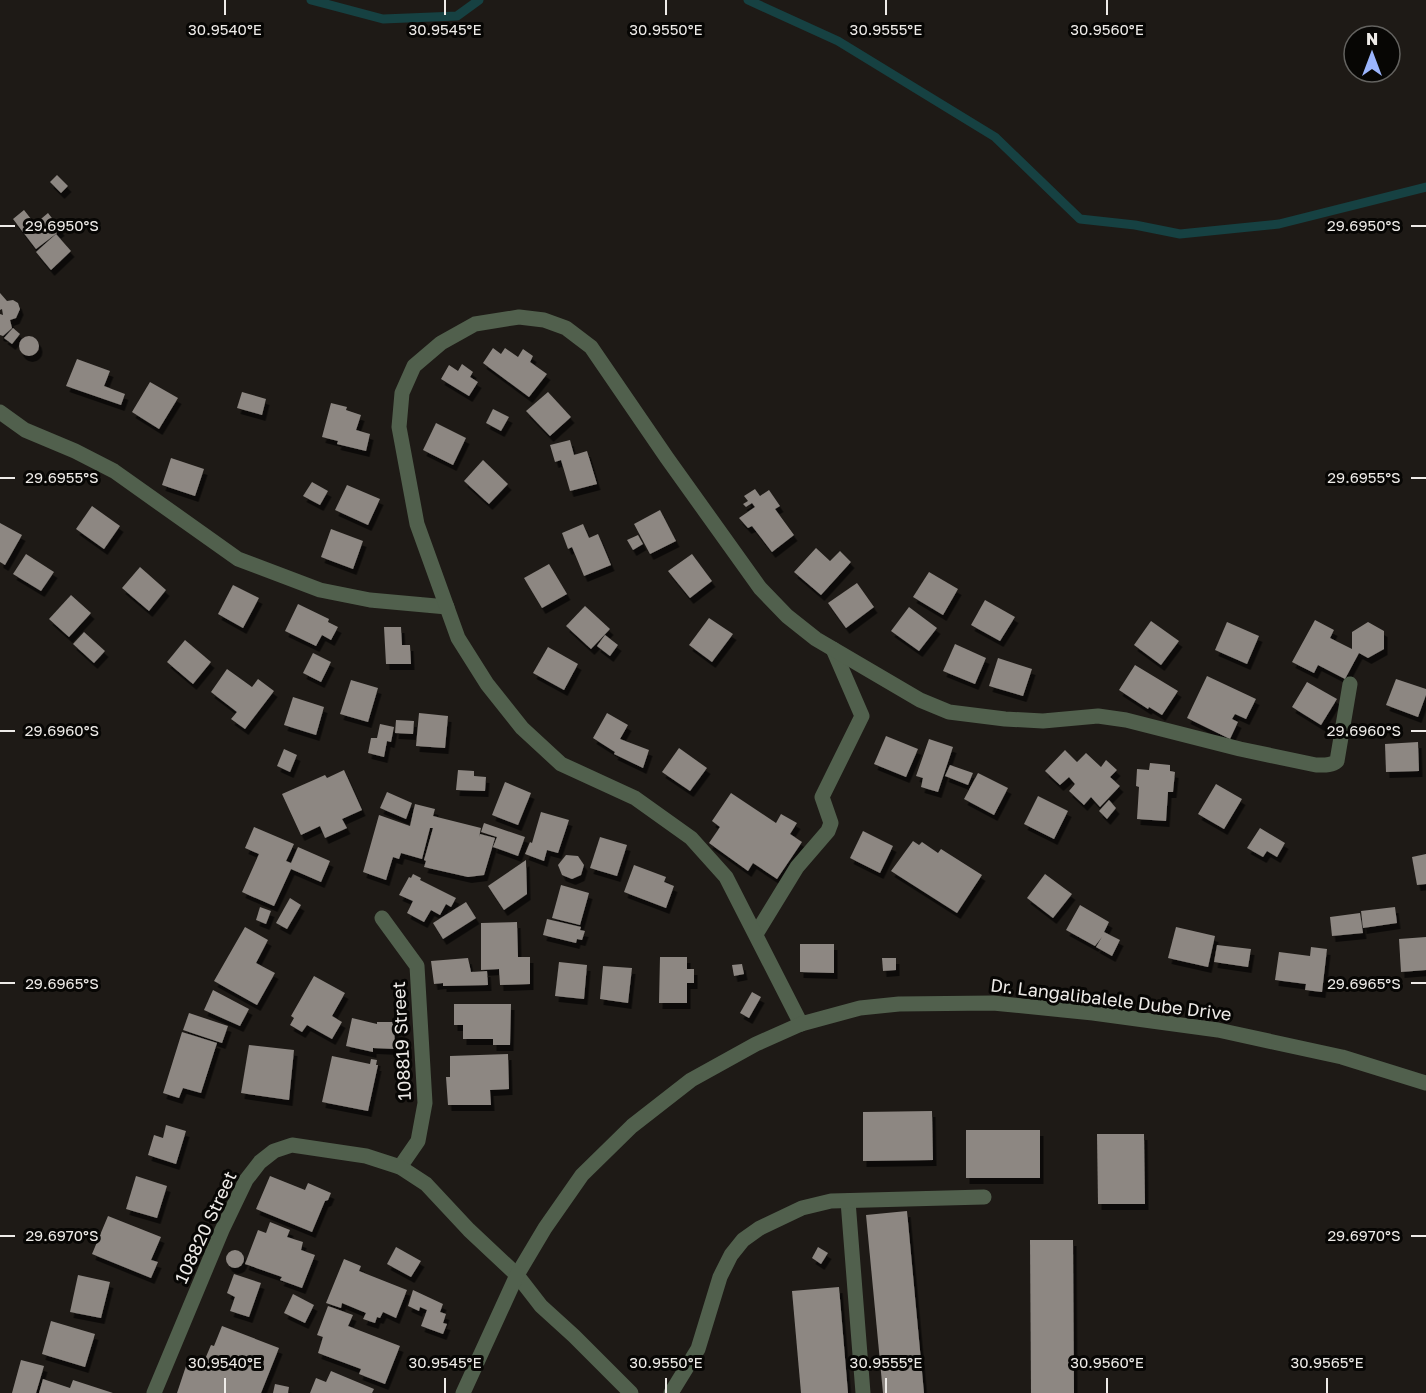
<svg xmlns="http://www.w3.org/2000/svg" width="1426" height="1393" viewBox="0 0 1426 1393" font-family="'Golos Text',sans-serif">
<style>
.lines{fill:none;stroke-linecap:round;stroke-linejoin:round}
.stream{stroke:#164142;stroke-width:9}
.building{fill:#8d8782;filter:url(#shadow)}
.service{stroke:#51604d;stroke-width:15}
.minor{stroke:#51604d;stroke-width:15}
.ticks{fill:none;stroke:#eeebe8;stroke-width:2}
.labels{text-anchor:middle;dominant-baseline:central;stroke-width:6;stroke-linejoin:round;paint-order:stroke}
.street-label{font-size:18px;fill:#eeebe8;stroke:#070604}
.ticks-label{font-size:15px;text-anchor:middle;fill:#eeebe8;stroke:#070604;stroke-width:6;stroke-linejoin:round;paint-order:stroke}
</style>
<defs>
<filter id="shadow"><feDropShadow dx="3.5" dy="6" stdDeviation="0" flood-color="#0009"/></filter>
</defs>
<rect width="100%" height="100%" fill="#1e1a16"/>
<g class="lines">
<g class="stream">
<polyline points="311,0 383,19 457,16 479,0"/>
<polyline points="748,0 838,41 995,137 1080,219 1135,225 1180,234 1279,224 1426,187"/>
</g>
</g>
<g class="building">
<polygon points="57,175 68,186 61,193 50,182"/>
<polygon points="24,210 35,224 48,213 61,230 36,249 13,219"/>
<polygon points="56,234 71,251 51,270 36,252"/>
<polygon points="0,293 7,301 13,300 18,303 20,309 16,318 10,320 12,328 3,336 0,335 0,314 3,315 2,309 0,310"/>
<polygon points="13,328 20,334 12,344 4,338"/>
<circle cx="29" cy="346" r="10"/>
<polygon points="493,348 501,354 505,348 518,357 523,349 533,356 530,362 547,374 529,397 483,363"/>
<polygon points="77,359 110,371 104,386 125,394 121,405 66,386"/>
<polygon points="462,364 473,372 470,377 478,382 469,396 441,379 449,365 458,371"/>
<polygon points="150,382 178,398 159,429 132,412"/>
<polygon points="242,392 266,399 262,415 237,408"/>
<polygon points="548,392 571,417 550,436 526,411"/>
<polygon points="331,403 347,407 346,410 361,415 356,430 370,434 366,451 337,444 338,441 322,437"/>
<polygon points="493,409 509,417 501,431 486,423"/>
<polygon points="436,423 466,438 453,465 423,450"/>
<polygon points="570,440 574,455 587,451 597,484 570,491 561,460 555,462 550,445"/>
<polygon points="171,458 204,469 195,496 162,485"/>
<polygon points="483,460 508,484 489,504 464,481"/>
<polygon points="312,482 328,491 320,505 303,496"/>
<polygon points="347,485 380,499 368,525 335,510"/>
<polygon points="755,489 760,496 769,490 780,506 775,509 794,535 772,552 752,526 748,528 739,518 755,507 752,503 746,507 743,504 748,501 744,496"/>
<polygon points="92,506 120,526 104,549 76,529"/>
<polygon points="660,510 676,541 650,554 634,524"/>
<polygon points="0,523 22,535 5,565 0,562"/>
<polygon points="583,524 589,538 598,534 611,565 584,576 572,547 568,549 562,533"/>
<polygon points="331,529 363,541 353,569 321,557"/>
<polygon points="638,535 643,544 633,550 627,540"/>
<polygon points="816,548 830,561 840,551 851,562 821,595 794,572"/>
<polygon points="26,554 54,572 41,591 13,574"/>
<polygon points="692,554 712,581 690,598 668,571"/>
<polygon points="549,564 567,594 542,608 524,578"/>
<polygon points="140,567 166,590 149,611 122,588"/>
<polygon points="929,572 958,589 943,615 913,597"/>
<polygon points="857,583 874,607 846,628 828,603"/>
<polygon points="233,585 259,598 243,628 218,614"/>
<polygon points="71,595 91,613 69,637 49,619"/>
<polygon points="985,600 1015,617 1000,641 971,625"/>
<polygon points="298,604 329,619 328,622 338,627 331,640 322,635 316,646 285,631"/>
<polygon points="585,606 610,629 591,649 566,626"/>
<polygon points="909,607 937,628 919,651 891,631"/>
<polygon points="709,618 733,634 712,662 689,645"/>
<polygon points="1315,620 1334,630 1330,638 1352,649 1352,632 1368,622 1384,631 1384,649 1368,658 1359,653 1345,679 1318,665 1314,673 1292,662"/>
<polygon points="1151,621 1179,641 1161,665 1134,645"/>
<polygon points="1227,622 1259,636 1247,664 1215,650"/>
<polygon points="384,627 401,627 402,645 410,645 411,664 386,664"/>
<polygon points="84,632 105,651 94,663 73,644"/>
<polygon points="605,635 618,645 610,656 597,646"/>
<polygon points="185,640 211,662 193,684 167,662"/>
<polygon points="955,644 986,658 975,684 943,671"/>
<polygon points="548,647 578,664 564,690 533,673"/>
<polygon points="313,653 331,662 321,682 303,673"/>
<polygon points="998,658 1032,669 1023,696 989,686"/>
<polygon points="1135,665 1178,691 1162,715 1149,707 1148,709 1119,690"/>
<polygon points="227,669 252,687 258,679 274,691 245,729 231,719 237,712 211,692"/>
<polygon points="1207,676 1256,699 1246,719 1235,714 1232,719 1238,722 1230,739 1187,718"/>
<polygon points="1396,679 1426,689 1426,695 1418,717 1386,705"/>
<polygon points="351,680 378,688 368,722 340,714"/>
<polygon points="1307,682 1337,699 1321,725 1292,707"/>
<polygon points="293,697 324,707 316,735 284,725"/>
<polygon points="419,713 448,716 445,748 416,746"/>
<polygon points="607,713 628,725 620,739 649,750 643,768 614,754 615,752 593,738"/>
<polygon points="396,720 414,721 413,734 395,733"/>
<polygon points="380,724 394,727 391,742 387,741 384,757 368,753 371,738 377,738"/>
<polygon points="886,736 918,749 906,777 874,764"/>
<polygon points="929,739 953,747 938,792 921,787 923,778 916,776"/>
<polygon points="1418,742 1419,771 1386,772 1385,744"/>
<polygon points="679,748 707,768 690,791 662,772"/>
<polygon points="284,749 297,755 290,772 277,766"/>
<polygon points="1065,750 1077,762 1086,753 1101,767 1106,760 1117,770 1110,777 1120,786 1100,807 1091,797 1084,805 1069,791 1075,784 1069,777 1060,785 1045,771"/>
<polygon points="1150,763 1170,765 1170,771 1175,772 1173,792 1168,792 1166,821 1137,819 1139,787 1136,786 1137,769 1149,770"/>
<polygon points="950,765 973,773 968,785 945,776"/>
<polygon points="344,770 362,810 342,819 347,828 325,838 320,826 301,835 282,794 325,775 327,778"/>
<polygon points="458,770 474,771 474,776 486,777 485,791 456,790"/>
<polygon points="978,773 1008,788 994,815 964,799"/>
<polygon points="505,782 531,793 518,825 492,815"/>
<polygon points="1216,784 1242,799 1224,829 1198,814"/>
<polygon points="387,792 412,803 406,819 380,808"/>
<polygon points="731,793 776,823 781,814 797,823 790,834 802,842 777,879 753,863 748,871 709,843 720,827 712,821"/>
<polygon points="1038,796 1068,811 1054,839 1024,824"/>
<polygon points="1109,800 1116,808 1107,819 1099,811"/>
<polygon points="415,804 435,809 433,816 481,828 479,837 480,834 495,838 484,875 468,877 424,867 426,861 424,860 433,828 430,828 422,859 401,853 399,859 393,857 386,880 363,872 379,815 410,826"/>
<polygon points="541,812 569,820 558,853 547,850 544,861 525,854 530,842 532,843"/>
<polygon points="484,823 525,837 518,856 493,847 497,837 481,832"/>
<polygon points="254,827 294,844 286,861 291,863 298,847 330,861 321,882 291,869 274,906 242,892 259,854 245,848"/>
<polygon points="1260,828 1285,843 1277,857 1267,851 1263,857 1247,848"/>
<polygon points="863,831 893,846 880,873 850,858"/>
<polygon points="600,837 627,845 617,876 590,868"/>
<polygon points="913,841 919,845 922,842 938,853 941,849 982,875 957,913 891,871"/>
<polygon points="1426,854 1426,884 1417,885 1412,857"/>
<polygon points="566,855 578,856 584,865 581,875 572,879 562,875 558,865"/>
<polygon points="526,860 527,894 504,910 488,886"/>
<polygon points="634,865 666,877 664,882 674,886 666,908 624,892"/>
<polygon points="413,874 421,878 420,880 456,898 451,907 446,904 440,915 431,910 424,922 407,913 413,901 399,895 409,877 411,878"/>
<polygon points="1045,874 1072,894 1053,918 1027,898"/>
<polygon points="561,885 589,893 580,925 552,918"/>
<polygon points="290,898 301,905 287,929 276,923"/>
<polygon points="466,902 476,918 443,939 433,923"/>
<polygon points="1080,905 1109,922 1104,932 1120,940 1112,956 1096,947 1102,937 1095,946 1066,930"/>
<polygon points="260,907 271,911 266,924 256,920"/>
<polygon points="1395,907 1397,923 1363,928 1361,911"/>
<polygon points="1360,913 1363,933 1332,936 1330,917"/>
<polygon points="547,919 581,927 580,930 585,931 582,940 577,939 576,943 543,935"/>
<polygon points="517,922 518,957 530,957 530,984 500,985 499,969 481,970 481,923"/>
<polygon points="245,927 268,940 256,963 275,973 257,1005 214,981"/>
<polygon points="1176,927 1215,936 1208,967 1168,958"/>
<polygon points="1426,937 1426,970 1401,972 1399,939"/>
<polygon points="800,944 834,944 834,973 800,972"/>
<polygon points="1217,945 1251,949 1248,967 1214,962"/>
<polygon points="1311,947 1327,949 1322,992 1305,990 1306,984 1275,980 1279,952 1310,956"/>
<polygon points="660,957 687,957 687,969 694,969 694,983 687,983 687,1003 659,1003"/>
<polygon points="468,958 471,972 487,971 488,985 443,986 443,983 434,984 431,961"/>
<polygon points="882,958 896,958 896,970 883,971"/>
<polygon points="559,962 587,965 584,999 555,996"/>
<polygon points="742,964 744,974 734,976 732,965"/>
<polygon points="603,966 632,968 628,1003 600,999"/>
<polygon points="314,976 345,993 332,1016 342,1022 332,1039 307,1025 302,1032 290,1025 294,1018 291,1016"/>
<polygon points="213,990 249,1009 240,1026 204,1010"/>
<polygon points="752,992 761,997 749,1018 740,1013"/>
<polygon points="454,1004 511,1004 510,1045 493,1045 493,1039 463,1039 463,1025 454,1025"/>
<polygon points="189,1013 228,1026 222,1043 183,1030"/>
<polygon points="352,1018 377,1024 377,1022 394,1022 395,1049 373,1048 373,1052 346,1046"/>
<polygon points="182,1032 217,1043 201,1093 183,1088 179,1098 163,1093"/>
<polygon points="249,1045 294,1050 289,1100 241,1093"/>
<polygon points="508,1054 509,1089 490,1090 491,1105 448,1105 446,1077 450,1077 450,1056"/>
<polygon points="332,1056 370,1064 371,1059 377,1060 376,1065 378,1065 368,1111 322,1102"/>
<polygon points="932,1111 933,1160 863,1161 863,1112"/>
<polygon points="166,1125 186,1131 176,1164 148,1155 154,1135 163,1138"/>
<rect x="966" y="1130" width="74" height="48"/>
<polygon points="1097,1134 1144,1134 1145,1204 1098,1204"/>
<polygon points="136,1176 167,1186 157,1218 126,1209"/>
<polygon points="270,1176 305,1190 308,1183 331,1193 328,1200 325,1201 312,1232 256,1209"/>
<polygon points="907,1211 924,1393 883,1393 866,1215"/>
<polygon points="108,1216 161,1237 151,1260 158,1262 151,1278 92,1254"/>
<polygon points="270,1222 290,1230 287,1237 303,1242 301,1250 315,1255 302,1288 280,1280 282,1277 245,1264 258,1230 266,1233"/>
<polygon points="1030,1240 1073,1240 1074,1393 1031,1393"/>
<polygon points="396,1247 421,1261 411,1277 387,1264"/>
<polygon points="818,1247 828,1253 821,1264 812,1258"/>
<circle cx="235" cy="1259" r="9"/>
<polygon points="344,1259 361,1266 359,1271 407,1290 396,1318 383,1312 380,1318 377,1317 375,1323 363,1319 366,1313 342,1303 341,1308 326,1303"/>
<polygon points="234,1274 261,1283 249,1317 230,1311 235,1297 227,1293"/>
<polygon points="78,1275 110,1282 101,1318 70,1312"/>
<polygon points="839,1287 848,1393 801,1393 792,1291"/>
<polygon points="413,1290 443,1304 440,1312 446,1314 443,1323 447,1324 443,1334 421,1326 427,1310 420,1307 419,1311 408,1306"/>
<polygon points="293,1294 314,1305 305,1323 284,1313"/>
<polygon points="328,1306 353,1315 348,1326 400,1346 385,1384 359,1374 361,1369 318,1353 323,1337 317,1335"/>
<polygon points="51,1321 95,1334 85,1367 42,1354"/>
<polygon points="222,1326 279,1348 261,1393 177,1393 186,1366 200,1371 211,1345 214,1346"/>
<polygon points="21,1360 44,1366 36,1393 12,1393"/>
<polygon points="331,1371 374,1389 372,1393 310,1393 316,1378 326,1382"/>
<polygon points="43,1379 70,1388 73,1380 113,1393 39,1393"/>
<polygon points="275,1384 289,1387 288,1393 273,1393"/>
</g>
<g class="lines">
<g class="service">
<polyline points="848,1201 863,1393"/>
<polyline points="671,1393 698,1349 720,1277 731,1255 743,1240 760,1228 802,1208 831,1201 984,1197"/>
</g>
<g class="minor">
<polyline points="0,412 25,430 75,451 114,471 238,559 320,590 370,600 447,607"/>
<polyline points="382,918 417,966 425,1103 418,1141 400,1167"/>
<polyline points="756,934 797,867 828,831 831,823 822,797 862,716 833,649"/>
<path d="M801 1024 726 877 691 838 635 798 561 764 522 728 487 684 458 638 417 524 399 427 402 393 414 366 441 343 475 324 519 317 544 320 566 328 591 347 667 458 760 588 787 616 816 639 920 700 949 712 1005 719 1043 721 1098 716 1126 720 1240 749 1316 765C1324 765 1331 766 1337 761L1350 684"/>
<polyline points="154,1393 222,1230 246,1180 260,1162 274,1151 292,1145 366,1156 400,1167 426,1184 469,1230 517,1275 541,1306 574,1336 631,1393"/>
<polyline points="463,1393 517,1275 545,1228 582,1175 632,1126 691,1080 756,1044 801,1024 860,1008 899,1004 993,1003 1093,1013 1218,1030 1342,1057 1426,1083"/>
</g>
</g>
<path class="ticks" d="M225 0V15M445 0V15M666 0V15M886 0V15M1107 0V15M0 226H15M1411 226H1426M0 478H15M1411 478H1426M0 731H15M1411 731H1426M0 983H15M1411 983H1426M0 1236H15M1411 1236H1426M225 1378V1393M445 1378V1393M666 1378V1393M886 1378V1393M1107 1378V1393M1327 1378V1393"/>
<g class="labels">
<g class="street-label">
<text transform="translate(1111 999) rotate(7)">Dr. Langalibalele Dube Drive</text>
<text transform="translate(401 1041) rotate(-93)">108819 Street</text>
<text transform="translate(205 1227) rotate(-65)">108820 Street</text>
</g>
</g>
<g class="ticks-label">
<text x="225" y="35">30.9540°E</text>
<text x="445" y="35">30.9545°E</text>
<text x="666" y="35">30.9550°E</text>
<text x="886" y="35">30.9555°E</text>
<text x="1107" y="35">30.9560°E</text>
<text x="62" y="231">29.6950°S</text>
<text x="1364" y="231">29.6950°S</text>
<text x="62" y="483">29.6955°S</text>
<text x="1364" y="483">29.6955°S</text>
<text x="62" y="736">29.6960°S</text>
<text x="1364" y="736">29.6960°S</text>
<text x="62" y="989">29.6965°S</text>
<text x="1364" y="989">29.6965°S</text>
<text x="62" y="1241">29.6970°S</text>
<text x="1364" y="1241">29.6970°S</text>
<text x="225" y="1368">30.9540°E</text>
<text x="445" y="1368">30.9545°E</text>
<text x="666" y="1368">30.9550°E</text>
<text x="886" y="1368">30.9555°E</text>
<text x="1107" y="1368">30.9560°E</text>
<text x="1327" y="1368">30.9565°E</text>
</g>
<g transform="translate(1372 54)"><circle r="28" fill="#070604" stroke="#63625f" stroke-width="1.5"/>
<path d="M0-4.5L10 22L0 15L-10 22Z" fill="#9bb5fd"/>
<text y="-9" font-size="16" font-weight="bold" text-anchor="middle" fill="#eeebe8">N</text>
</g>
</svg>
